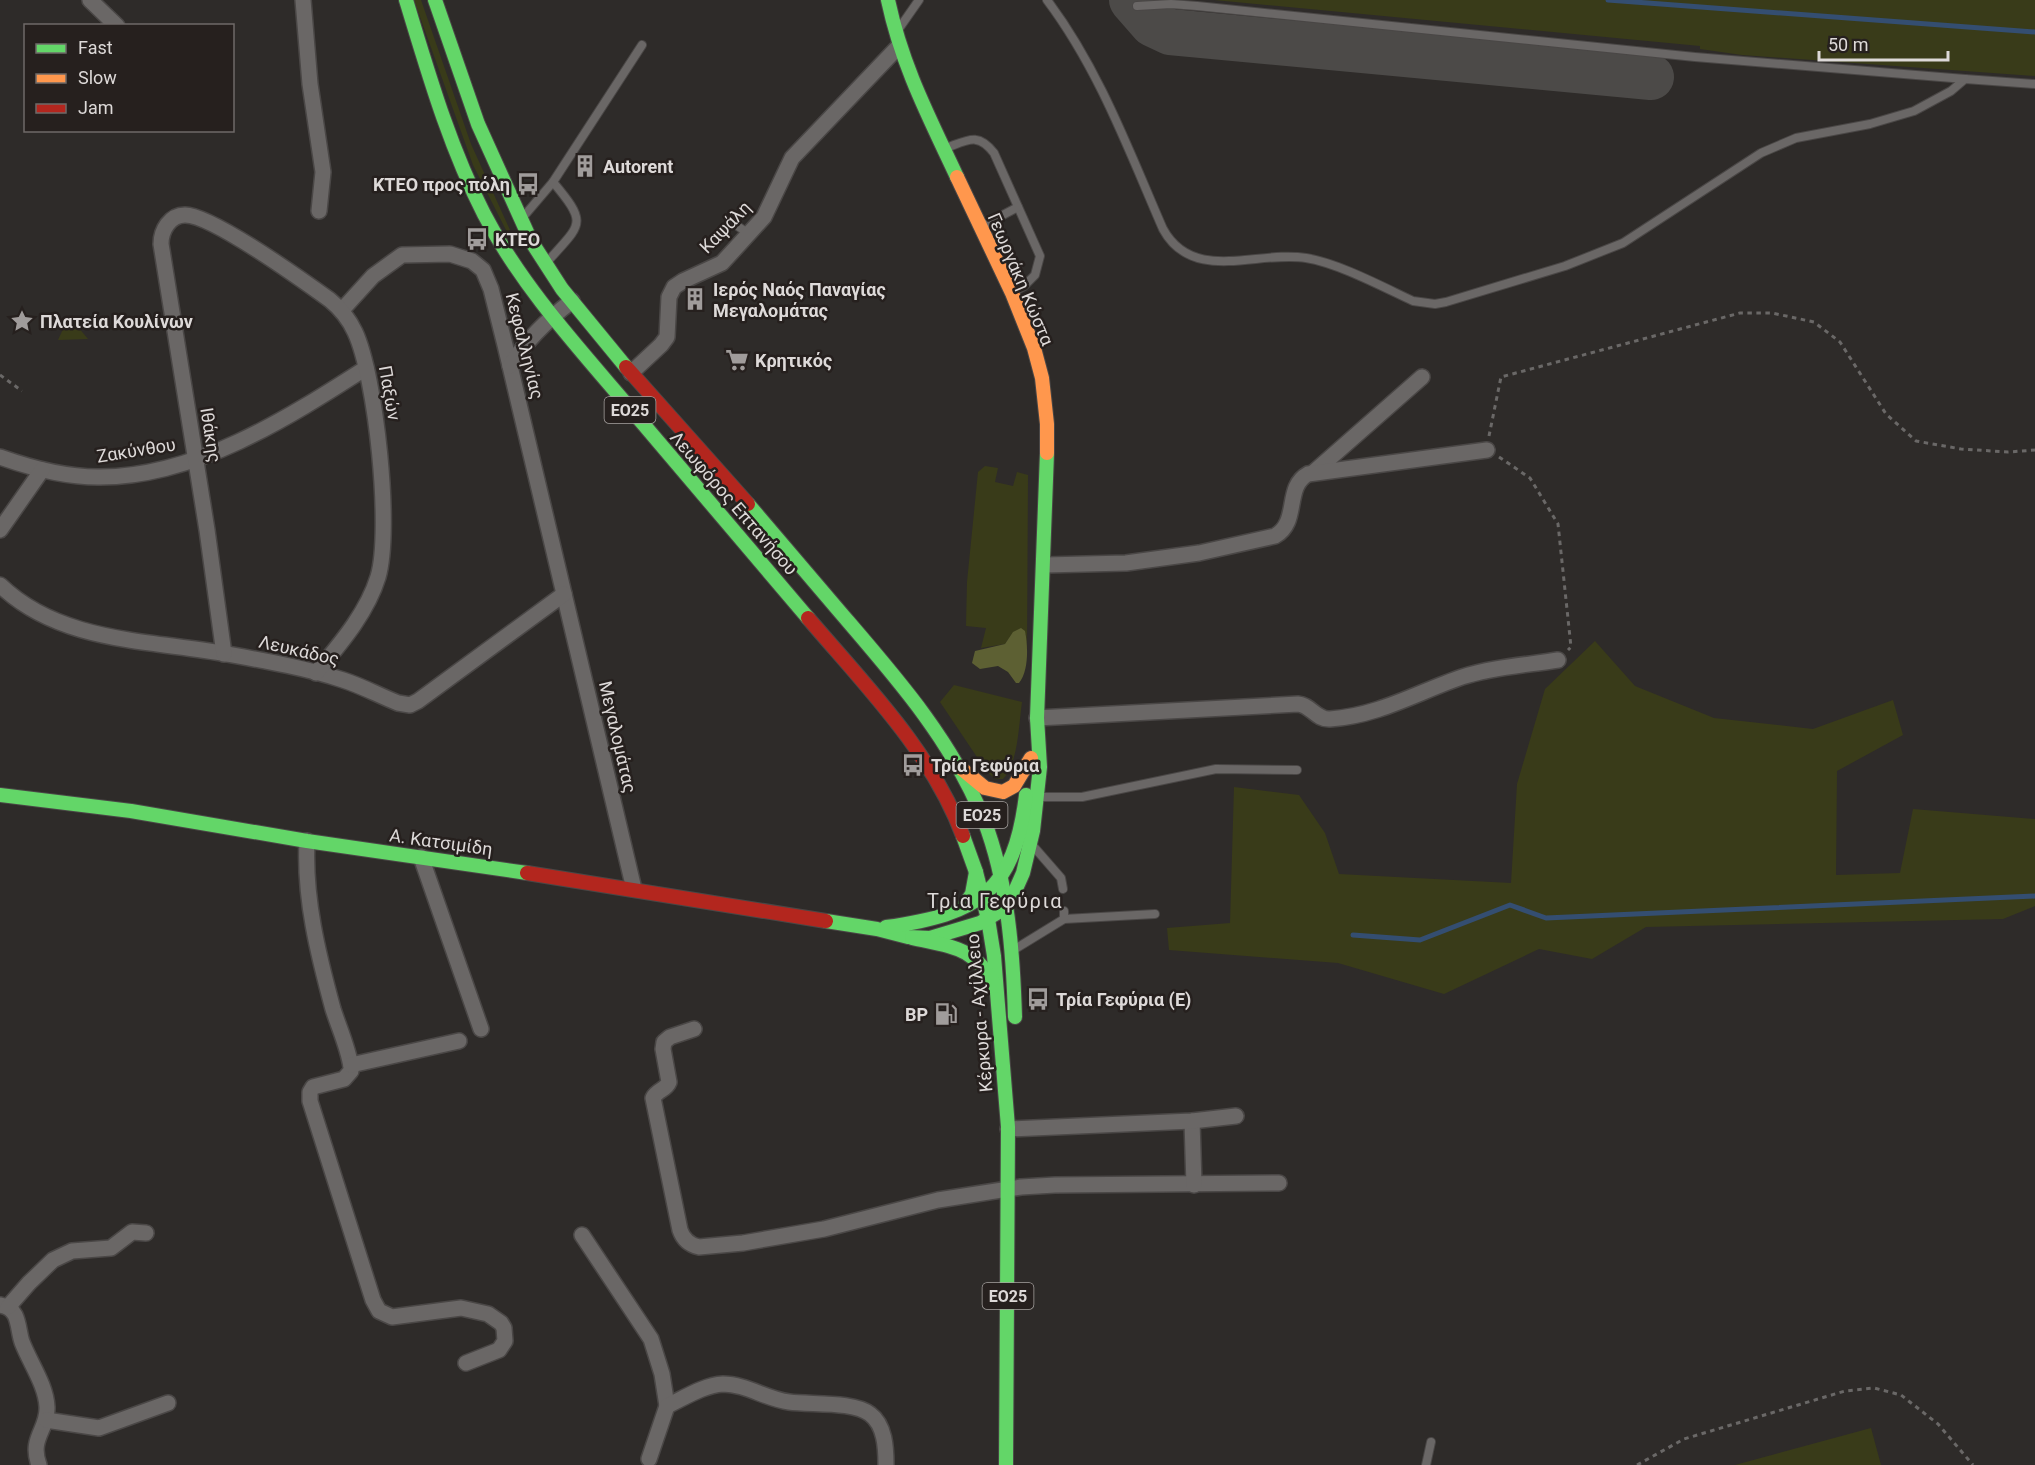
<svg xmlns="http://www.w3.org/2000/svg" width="2035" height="1465" viewBox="0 0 2035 1465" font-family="Roboto,sans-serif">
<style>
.green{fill:#393b19}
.forest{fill:#5d6033}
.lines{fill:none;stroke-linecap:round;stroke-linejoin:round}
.stream{stroke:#344e71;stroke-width:5}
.taxiway{stroke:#4c4a48;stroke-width:46}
.lane-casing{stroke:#4a4746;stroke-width:10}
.street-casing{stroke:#4a4746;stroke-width:18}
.fast-casing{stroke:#4a4746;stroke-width:16}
.slow-casing{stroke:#4a4746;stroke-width:16}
.jam-casing{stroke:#4a4746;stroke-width:16}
.path{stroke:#6a6867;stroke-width:3;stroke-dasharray:4.5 4.5;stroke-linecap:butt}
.lane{stroke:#6a6766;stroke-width:8}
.street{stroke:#6a6766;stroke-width:15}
.fast{stroke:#63d668;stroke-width:14}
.slow{stroke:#ff974d;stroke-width:14}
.jam{stroke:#b3261e;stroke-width:14}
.labels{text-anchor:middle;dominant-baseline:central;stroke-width:5;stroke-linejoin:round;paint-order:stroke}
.shield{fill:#26201e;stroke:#a6a2a0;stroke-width:1.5}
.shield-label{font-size:16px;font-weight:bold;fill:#ddd9d8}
.poi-label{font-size:18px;font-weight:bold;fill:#ddd9d8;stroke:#26201e;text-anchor:start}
.street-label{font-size:18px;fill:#ddd9d8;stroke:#26201e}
.neighbourhood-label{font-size:20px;letter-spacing:1.5px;fill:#ddd9d8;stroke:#26201e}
</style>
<rect width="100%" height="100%" fill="#2e2b29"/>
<g class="green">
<polygon points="414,0 421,0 471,144 510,230 507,232 473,165"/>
<polygon points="1214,0 2035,0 2035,76 1742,55 1700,49 1700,46"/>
<polygon points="69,316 88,339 58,340"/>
<polygon points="985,466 998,468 995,482 1013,486 1017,472 1028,475 1027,651 1026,634 1012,634 1005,644 981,648 986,628 966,626 967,582 978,472"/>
<polygon points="1595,641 1635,686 1714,718 1813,729 1893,700 1903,735 1837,771 1836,875 1900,873 1913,809 2035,819 2035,906 2003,919 1646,927 1592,959 1539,949 1444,994 1338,963 1169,950 1167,928 1230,923 1234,787 1299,795 1325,833 1339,874 1511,883 1517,784 1545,689"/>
<path d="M954 685 1022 702C1019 723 1018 765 1003 779H995L987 772 940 702Z"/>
<polygon points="1871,1428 1881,1465 1735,1465"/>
</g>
<path class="forest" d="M1021 628 1025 631C1028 645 1029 671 1019 683H1016L1008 672 998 666 980 669 972 663 975 651 1005 644 1013 632Z"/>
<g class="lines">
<g class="stream">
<polyline points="1608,0 2035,32"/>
<polyline points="1353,935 1420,940 1510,905 1546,918 2035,896"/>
</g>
<polyline class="taxiway" points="1132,0 1153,24 1170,32 1651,77"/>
<g class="lane-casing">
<g id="lane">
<path d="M1047 0C1099 69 1129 151 1163 229 1193 284 1257 250 1306 258 1338 263 1383 287 1413 301L1435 304 1446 302 1565 266 1623 243 1761 153 1796 138 1870 124 1914 111 1951 91 1965 79 2035 84"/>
<polyline points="1137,6 1171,4 1197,6 1695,57 1965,79"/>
<polyline points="898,30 919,0"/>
<path d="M946 148C968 140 978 132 994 153L1040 256 1035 275 1024 286 1013 292"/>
<polyline points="524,216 553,182 642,45"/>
<polyline points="736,225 749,234"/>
<polyline points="982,226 1018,207"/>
<path d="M548 261C582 223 588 224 553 182"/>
<polyline points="1039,797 1082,797 1216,769 1297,770"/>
<polyline points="1034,847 1061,878 1063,889"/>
<polyline points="1064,919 1155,914"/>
<polyline points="1015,949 1064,919 1064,911"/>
<polyline points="1426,1465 1431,1442"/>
</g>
</g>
<g class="street-casing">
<g id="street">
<polyline points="90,0 117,26"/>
<polyline points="303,0 310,84 323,172 319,211"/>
<polyline points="342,310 373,276 402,255 450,254 472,261 483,270 491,289 505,345 634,889"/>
<path d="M510 366C527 339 547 320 572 301"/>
<polyline points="631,373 661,345 667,337 669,297 674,287 683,281 722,263 764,217 792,158 899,46"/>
<path d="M0 457C31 468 65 477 98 477 194 478 288 418 366 368"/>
<polyline points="1314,472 1422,377"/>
<polyline points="0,530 42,470"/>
<path d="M1045 565 1126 563 1199 553 1275 536C1300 522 1284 487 1308 474L1487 450"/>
<path d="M0 585C60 643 150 640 227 654 266 661 306 668 343 680 362 686 380 696 398 703L410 705 418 701 564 594"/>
<path d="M224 654 207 530 161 244C161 230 170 215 185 215 212 215 305 282 330 300 341 309 349 319 355 332 376 377 392 530 378 577 367 613 340 644 316 673"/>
<path d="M1037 718 1298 704C1311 705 1316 720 1330 719 1378 716 1418 692 1462 677 1493 667 1527 665 1558 660"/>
<path d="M307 841C304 898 318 954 333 1009 339 1028 348 1047 351 1067V1071L344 1079 313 1087 310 1092V1101L373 1300 379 1311 392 1317 461 1308 488 1314 501 1323 504 1328 505 1341 499 1350 466 1363"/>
<polyline points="421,857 481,1029"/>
<path d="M694 1029 670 1037 664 1042 663 1049 669 1082C666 1090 657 1090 653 1098L680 1230C683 1239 690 1245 699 1247L743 1243 824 1229 938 1200 1021 1187 1055 1185 1279 1183"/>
<polyline points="351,1065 459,1041"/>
<polyline points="1192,1121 1194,1185"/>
<polyline points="1008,1129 1192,1121 1236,1116"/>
<polyline points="582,1235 651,1339 662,1374 667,1406"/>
<path d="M0 1305C6 1306 12 1309 15 1315 19 1323 19 1333 22 1342 30 1363 46 1385 47 1407 48 1430 29 1438 39 1465"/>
<polyline points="8,1307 29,1283 53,1260 72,1251 111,1248 132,1232 146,1233"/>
<polyline points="46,1420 99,1428 168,1403"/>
<path d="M649 1459 667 1406C684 1398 704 1385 723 1384 746 1384 766 1399 789 1402 811 1405 854 1401 870 1414 885 1425 886 1448 886 1465"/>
</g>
</g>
<g class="fast-casing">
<g id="fast">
<path d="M406 0C428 72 449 146 484 214 521 285 576 345 628 406 688 477 748 547 808 618"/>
<polyline points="435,0 478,124 531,241 562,289 626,367"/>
<path d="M888 0C902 66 929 117 957 177"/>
<path d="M748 504C779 540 809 576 840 612 895 676 952 740 984 820 1008 883 1013 951 1015 1017"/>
<polyline points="0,795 131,811 307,841 527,873"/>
<polyline points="963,836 976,872 988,919 994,956 1008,1127 1006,1465"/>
<polyline points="964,906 972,894 976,872"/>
<polyline points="826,921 877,929 908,937 930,938 980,923 1002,910 1015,891 1023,873 1033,831 1040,767 1037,718 1047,453"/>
<path d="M886 927C979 914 1014 892 1026 795"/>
<path d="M912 938C952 947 974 946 995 986"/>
</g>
</g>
<g class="slow-casing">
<g id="slow">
<polyline points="957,177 1012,293 1034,348 1042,378 1047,424 1047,453"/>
<polyline points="962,769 985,788 1003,792 1014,786 1031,758"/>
</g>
</g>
<g class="jam-casing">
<g id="jam">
<polyline points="626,367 748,504"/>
<path d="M808 618C865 685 932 752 963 836"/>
<polyline points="527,873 826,921"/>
</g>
</g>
<g class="path">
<polyline points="0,375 22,391"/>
<polyline points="1489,436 1501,377 1740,313 1772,313 1814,322 1840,342 1886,414 1916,441 1961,449 2008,452 2035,450"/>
<polyline points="1499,457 1530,478 1558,524 1571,647 1568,650"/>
<polyline points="1637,1465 1684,1439 1845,1391 1874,1388 1901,1395 1938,1424 1973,1465"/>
</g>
<use href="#lane" class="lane"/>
<use href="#street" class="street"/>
<use href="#fast" class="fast"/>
<use href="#slow" class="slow"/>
<use href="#jam" class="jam"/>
</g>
<defs>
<g id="building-bare" transform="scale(1.8)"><path d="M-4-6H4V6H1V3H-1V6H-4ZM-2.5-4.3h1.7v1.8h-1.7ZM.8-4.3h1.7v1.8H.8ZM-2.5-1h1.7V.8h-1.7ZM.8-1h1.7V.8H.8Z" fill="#a09c9b" stroke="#26201e" stroke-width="2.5" paint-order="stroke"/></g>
<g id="bus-bare" transform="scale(1.8)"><path d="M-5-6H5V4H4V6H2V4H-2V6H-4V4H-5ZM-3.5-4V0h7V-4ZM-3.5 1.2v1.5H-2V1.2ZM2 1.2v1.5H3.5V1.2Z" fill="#a09c9b" stroke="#26201e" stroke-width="2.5" paint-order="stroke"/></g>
<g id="sight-bare" transform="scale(1.8)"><path d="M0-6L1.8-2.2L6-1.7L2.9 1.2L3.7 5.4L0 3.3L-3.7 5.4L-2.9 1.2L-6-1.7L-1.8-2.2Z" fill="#a09c9b" stroke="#26201e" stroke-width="2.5" paint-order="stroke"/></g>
<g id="supermarket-bare" transform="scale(1.8)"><path d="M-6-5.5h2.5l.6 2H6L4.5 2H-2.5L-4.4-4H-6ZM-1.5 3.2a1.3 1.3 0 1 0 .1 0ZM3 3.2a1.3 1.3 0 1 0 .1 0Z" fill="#a09c9b" stroke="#26201e" stroke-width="2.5" paint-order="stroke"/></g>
<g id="fuel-bare" transform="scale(1.8)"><path d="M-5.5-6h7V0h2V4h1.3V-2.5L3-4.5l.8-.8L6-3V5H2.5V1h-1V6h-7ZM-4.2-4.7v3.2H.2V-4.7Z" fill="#a09c9b" stroke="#26201e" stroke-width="2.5" paint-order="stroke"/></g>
</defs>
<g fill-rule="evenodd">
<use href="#building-bare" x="585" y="166"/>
<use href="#bus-bare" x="528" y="184"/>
<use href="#bus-bare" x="477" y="239"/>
<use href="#building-bare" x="695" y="299"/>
<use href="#sight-bare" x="22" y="321"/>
<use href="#supermarket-bare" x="737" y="360"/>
<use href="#bus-bare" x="913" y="765"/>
<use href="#bus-bare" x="1038" y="999"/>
<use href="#fuel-bare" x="946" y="1014"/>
</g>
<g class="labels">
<g class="shield">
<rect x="604.5" y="397" width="51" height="26" rx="4.5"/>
<rect x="956.5" y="802" width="51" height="26" rx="4.5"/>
<rect x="982.5" y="1283" width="51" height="26" rx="4.5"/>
</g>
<g class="shield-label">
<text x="630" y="410">ΕΟ25</text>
<text x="982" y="815">ΕΟ25</text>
<text x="1008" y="1296">ΕΟ25</text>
</g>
<g class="poi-label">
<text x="603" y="166">Autorent</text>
<text x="510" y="184" text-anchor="end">ΚΤΕΟ προς πόλη</text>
<text x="495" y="239">ΚΤΕΟ</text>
<text x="713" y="289">Ιερός Ναός Παναγίας<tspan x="713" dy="21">Μεγαλομάτας</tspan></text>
<text x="40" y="321">Πλατεία Κουλίνων</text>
<text x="755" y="360">Κρητικός</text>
<text x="931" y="765">Τρία Γεφύρια</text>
<text x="1056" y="999">Τρία Γεφύρια (E)</text>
<text x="928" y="1014" text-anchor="end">BP</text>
</g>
<g class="street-label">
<text transform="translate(725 227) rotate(-46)">Καψάλη</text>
<text transform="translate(1021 279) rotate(67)">Γεωργάκη Κώστα</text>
<text transform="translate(525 346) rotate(76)">Κεφαλληνίας</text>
<text transform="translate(390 393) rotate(80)">Παξών</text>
<text transform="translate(211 435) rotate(81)">Ιθάκης</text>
<text transform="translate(136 450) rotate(-9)">Ζακύνθου</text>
<text transform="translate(734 503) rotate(49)">Λεωφόρος Επτανήσου</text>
<text transform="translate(299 650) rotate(13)">Λευκάδος</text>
<text transform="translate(618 737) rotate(77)">Μεγαλομάτας</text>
<text transform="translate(441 842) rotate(8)">Α. Κατσιμίδη</text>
<text transform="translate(979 1013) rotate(-95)">Κέρκυρα - Αχίλλειο</text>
</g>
<g class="neighbourhood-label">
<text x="995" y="901">Τρία Γεφύρια</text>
</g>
</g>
<rect x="24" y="24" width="210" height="108" fill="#26201e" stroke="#6f6a68" stroke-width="1.5"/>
<rect x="36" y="44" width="30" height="9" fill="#63d668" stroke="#6f6a68" stroke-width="1.5"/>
<text x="78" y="54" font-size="18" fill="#ddd9d8">Fast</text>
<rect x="36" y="74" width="30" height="9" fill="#ff974d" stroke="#6f6a68" stroke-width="1.5"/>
<text x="78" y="84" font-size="18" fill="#ddd9d8">Slow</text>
<rect x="36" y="104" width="30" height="9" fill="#b3261e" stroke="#6f6a68" stroke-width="1.5"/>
<text x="78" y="114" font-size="18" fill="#ddd9d8">Jam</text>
<path d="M1819 51v9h129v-9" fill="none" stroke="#ddd9d8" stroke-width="3"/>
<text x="1828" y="51" font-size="18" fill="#ddd9d8" stroke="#26201e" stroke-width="4.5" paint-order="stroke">50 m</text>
</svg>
